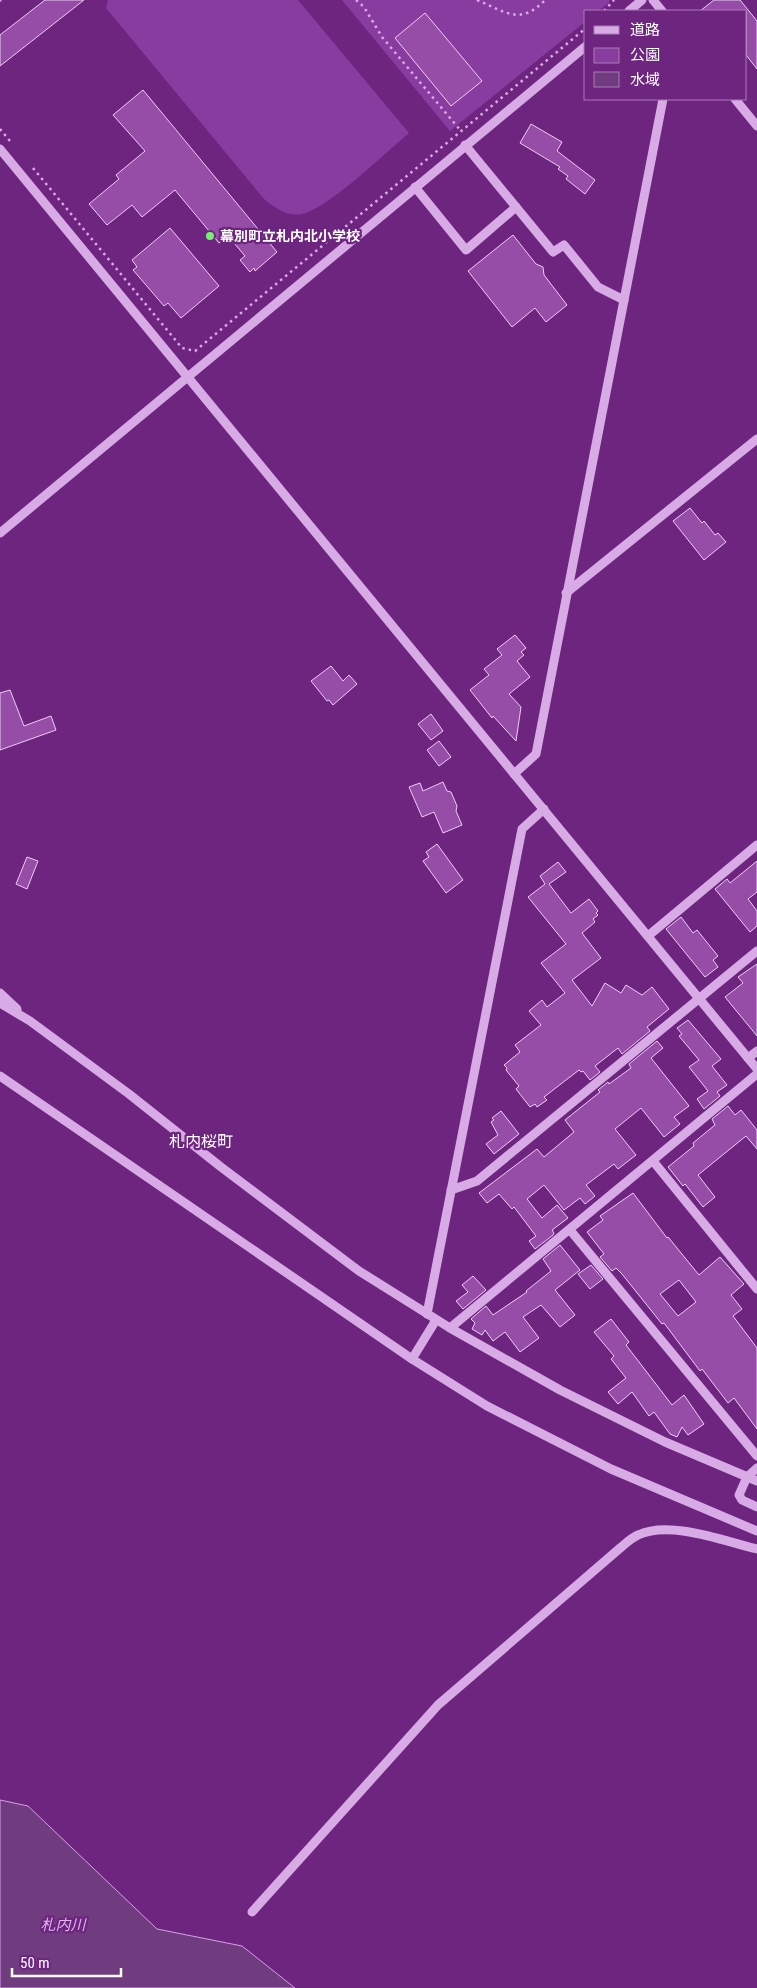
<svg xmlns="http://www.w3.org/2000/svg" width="757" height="1988" viewBox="0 0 757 1988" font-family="'Roboto Condensed','Noto Sans JP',sans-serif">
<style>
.green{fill:#893c9f}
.water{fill:#713c7f;stroke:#d69fe7}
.building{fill:#954da8;stroke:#eccef5;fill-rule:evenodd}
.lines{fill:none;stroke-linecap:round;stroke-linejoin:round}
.path{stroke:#d9abe6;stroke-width:2.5;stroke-dasharray:2.5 4;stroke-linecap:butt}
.minor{stroke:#d9abe6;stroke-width:9}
.poi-dot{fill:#77f06f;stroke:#6d2580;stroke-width:2}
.labels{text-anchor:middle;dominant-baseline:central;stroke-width:4.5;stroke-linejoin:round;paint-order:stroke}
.poi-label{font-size:14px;font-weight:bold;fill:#fff;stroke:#6d2580;text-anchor:start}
.water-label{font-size:15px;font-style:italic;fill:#e1b6ee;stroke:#6d2580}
.quarter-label{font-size:16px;fill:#fff;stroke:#6d2580}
</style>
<rect width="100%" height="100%" fill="#6d2580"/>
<g class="green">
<path d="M108 0H298L409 133C385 153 329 208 302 214 288 217 275 208 264 199L106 8Z"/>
<polygon points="342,0 609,0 609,3 598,11 586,11 586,21 450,131"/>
</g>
<polygon class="water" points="0,1800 28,1806 157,1929 242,1946 295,1988 0,1988"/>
<g class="building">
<polygon points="45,0 84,0 0,66 0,35"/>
<polygon points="714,0 740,0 757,21 757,69 746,55 746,11 700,11"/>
<polygon points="425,13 482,81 451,106 395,38"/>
<polygon points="143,90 277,252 255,271 254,268 250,272 240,260 245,256 228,236 219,243 175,190 142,217 132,205 107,225 89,204 119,179 116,175 145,151 113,115"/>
<polygon points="531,124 562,142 557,151 595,180 585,194 566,179 568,176 558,169 560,167 520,143"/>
<polygon points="170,228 219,286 181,318 168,303 164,306 158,299 133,270 137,267 132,260"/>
<polygon points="513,235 536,264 543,267 544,275 567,305 546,322 535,308 512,327 468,271"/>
<polygon points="690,508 702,523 704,521 715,535 718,533 726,542 704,560 673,521"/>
<polygon points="515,635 526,648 521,652 524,655 517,661 530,677 509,694 521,707 516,741 493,716 492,718 470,690 489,675 484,669 502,655 497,649"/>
<polygon points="331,666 343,681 349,675 357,684 333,705 329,700 327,701 311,681"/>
<polygon points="10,690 24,726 51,716 56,730 0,750 0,693"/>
<polygon points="431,714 443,731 431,740 418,724"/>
<polygon points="439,741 451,757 439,766 427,750"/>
<polygon points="443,782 447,791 451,792 457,806 456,811 462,825 443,833 434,812 422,817 409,787 420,783 423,791"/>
<polygon points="437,844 463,880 446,893 423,861 429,857 426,852"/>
<polygon points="27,857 38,861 27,889 16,884"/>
<polygon points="757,861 757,892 748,899 757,911 757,926 750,932 715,889 727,879 730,883"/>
<polygon points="558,862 566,872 549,884 571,913 589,899 598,911 596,913 598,915 593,919 595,922 582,933 601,958 572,980 592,1006 605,983 621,993 626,985 642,995 652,987 669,1009 647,1027 650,1031 622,1054 618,1048 595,1066 600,1072 590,1080 583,1071 581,1072 579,1070 544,1097 547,1100 537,1107 535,1104 530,1107 516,1089 519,1086 506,1070 507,1068 504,1065 520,1052 515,1045 541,1025 529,1011 542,1000 547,1007 565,993 541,963 566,944 528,897 545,884 540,876"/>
<polygon points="681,917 693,933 697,930 718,956 713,960 718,967 705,977 666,929"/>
<polygon points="757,964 757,1036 725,997 743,983 738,977"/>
<polygon points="688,1020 721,1059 712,1066 727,1085 717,1092 720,1096 704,1109 697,1099 708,1091 689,1067 699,1060 679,1036 682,1034 677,1028"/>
<polygon points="657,1041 663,1048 651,1058 689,1106 674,1117 680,1124 664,1137 641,1108 615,1129 636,1155 618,1169 614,1164 586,1185 595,1196 585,1204 580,1198 564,1210 544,1185 527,1199 542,1218 557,1205 568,1218 552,1230 554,1233 553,1235 535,1249 529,1241 536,1236 514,1207 512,1209 499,1194 487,1203 479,1193 537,1149 544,1157 574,1132 565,1120 600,1092 598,1090 608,1082 609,1084 631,1068 629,1064"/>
<polygon points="728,1106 735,1115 741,1110 757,1130 757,1149 746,1136 698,1175 715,1197 703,1207 685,1184 683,1186 668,1167 694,1146 693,1143 715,1125 712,1119"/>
<polygon points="501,1111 519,1134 494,1154 486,1144 498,1135 491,1122 494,1120 492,1118"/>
<path d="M633 1193 667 1238 668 1237 699 1275 720 1257 744 1284 731 1295 742 1309 733 1316 757 1348V1429L734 1398 728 1403 702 1369 700 1371 664 1323 662 1324 622 1274 616 1268 612 1271 600 1257 604 1254 587 1232 603 1220 600 1216ZM679 1280 696 1302 678 1316 660 1294Z"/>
<polygon points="560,1245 580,1270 555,1290 575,1315 560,1327 541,1305 523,1317 539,1338 520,1352 505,1332 493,1341 485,1330 482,1335 472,1329 475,1323 471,1319 486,1306 493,1315 527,1292 526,1291 551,1271 543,1259"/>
<polygon points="591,1265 603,1279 590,1289 578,1274"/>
<polygon points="473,1276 486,1290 463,1309 456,1301 468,1292 462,1285"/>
<polygon points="611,1319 629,1342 626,1345 672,1405 684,1395 704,1424 688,1435 682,1427 677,1437 670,1434 654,1412 649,1416 632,1392 618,1404 608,1392 626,1378 611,1359 614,1356 594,1332"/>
</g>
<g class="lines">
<g class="path">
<polyline points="356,0 364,7 382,37 461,131"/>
<path d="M477 0C506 12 520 26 545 0"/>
<polyline points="0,1 1,0"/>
<polyline points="604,11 614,0"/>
<polyline points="0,129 10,141"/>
<polyline points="33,168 182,348 195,351 586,28"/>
</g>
<g class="minor">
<polyline points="653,0 662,11"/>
<polyline points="629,11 642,0"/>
<polyline points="735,99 757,126"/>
<polyline points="465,145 553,252 564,245 598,287 624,300"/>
<polyline points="0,149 757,1069"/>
<polyline points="415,187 466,250 516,207"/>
<polyline points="0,533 586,46"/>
<polyline points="566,593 757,439"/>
<polyline points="514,774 536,754 663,99"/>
<polyline points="648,936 757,845"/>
<polyline points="0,993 17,1009"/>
<polyline points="0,1003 30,1021 129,1094 221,1167 359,1271 450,1328 560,1390 665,1442 757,1481"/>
<polyline points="748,1058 757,1051"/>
<polyline points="0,1076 412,1359 487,1406 611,1469 757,1531"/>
<polyline points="653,1161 757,1289"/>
<polyline points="451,1190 477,1181 757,951"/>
<polyline points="570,1230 757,1456"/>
<polyline points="427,1314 522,829 544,809"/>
<polyline points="450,1328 757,1074"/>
<polyline points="412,1359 436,1320"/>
<polyline points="757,1468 747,1477 739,1495 742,1500 757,1507"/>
<path d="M252 1912 438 1705 619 1549C625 1544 631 1538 638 1535 670 1520 724 1541 757 1549"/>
</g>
</g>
<circle class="poi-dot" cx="210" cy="236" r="5"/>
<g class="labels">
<g class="poi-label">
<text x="220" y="236">幕別町立札内北小学校</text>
</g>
<g class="water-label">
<text x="63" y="1925">札内川</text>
</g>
<g class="quarter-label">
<text x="201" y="1141">札内桜町</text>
</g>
</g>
<rect x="584" y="10" width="162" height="90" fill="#6d2580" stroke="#a77cb3"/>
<rect x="594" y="26" width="25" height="8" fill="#d9abe6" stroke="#a77cb3"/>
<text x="630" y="35" font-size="15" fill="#ffffff">道路</text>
<rect x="594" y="48" width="25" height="15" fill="#893c9f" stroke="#a77cb3"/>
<text x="630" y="60" font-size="15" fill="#ffffff">公園</text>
<rect x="594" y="72" width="25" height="15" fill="#713c7f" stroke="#a77cb3"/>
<text x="630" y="85" font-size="15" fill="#ffffff">水域</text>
<path d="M12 1968v8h109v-8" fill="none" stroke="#ffffff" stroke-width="2.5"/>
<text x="20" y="1968" font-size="15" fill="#ffffff" stroke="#6d2580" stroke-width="4" paint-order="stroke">50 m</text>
</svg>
